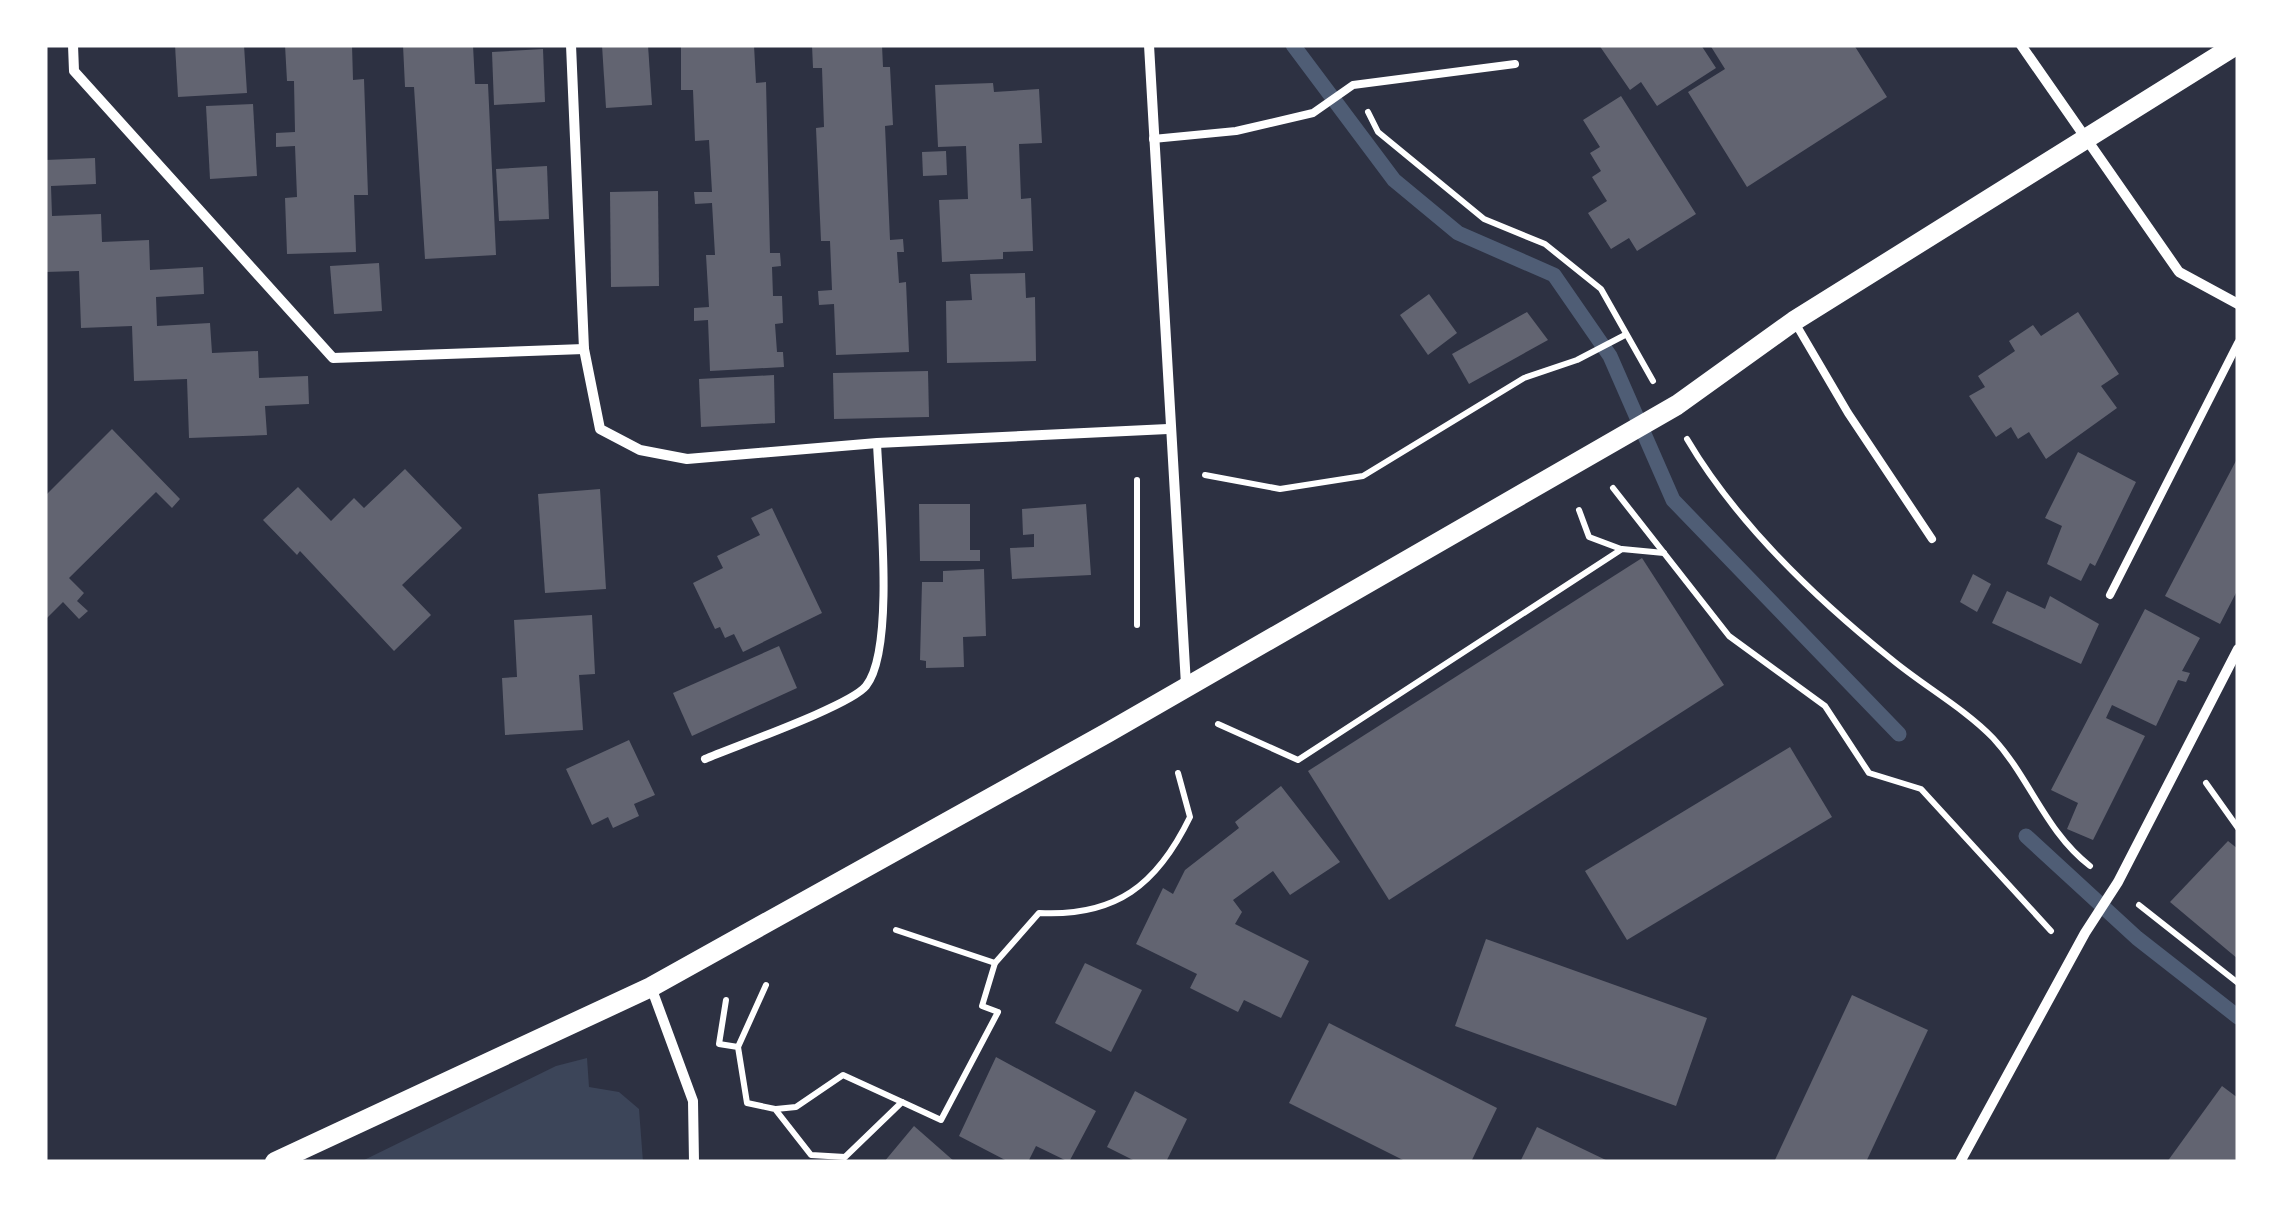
<svg xmlns="http://www.w3.org/2000/svg" width="2283" height="1207" viewBox="0 0 2283 1207" font-family="'Archivo Narrow',sans-serif">
<style>
.green{fill:#3c4559}
.lines{fill:none;stroke-linecap:round;stroke-linejoin:round}
.stream{stroke:#4f5d75;stroke-width:15}
.building{fill:#626471}
.path{stroke:#fff;stroke-width:6}
.service{stroke:#fff;stroke-width:8}
.minor{stroke:#fff;stroke-width:10}
.secondary{stroke:#fff;stroke-width:20}
</style>
<rect width="100%" height="100%" fill="#2d3142"/>
<polygon class="green" points="587,1058 589,1087 619,1092 639,1109 643,1162 360,1162 556,1066"/>
<g class="lines">
<g class="stream">
<polyline points="1293,45 1394,180 1458,233 1554,275 1610,356 1673,500 1899,734"/>
<polyline points="2026,836 2137,938 2238,1017"/>
</g>
</g>
<g class="building">
<polygon points="175,45 244,45 247,93 178,97"/>
<polygon points="285,45 352,45 353,80 364,79 368,195 354,195 356,252 287,254 285,198 297,197 295,146 276,147 276,133 295,132 294,81 287,81"/>
<polygon points="403,45 473,45 475,84 488,84 496,255 425,259 414,87 405,87"/>
<polygon points="602,45 648,45 652,105 606,108"/>
<polygon points="681,45 754,45 756,83 766,82 770,253 780,253 781,266 772,267 773,296 782,296 783,323 775,324 777,352 783,352 784,367 710,371 708,320 694,321 694,308 709,307 706,255 715,255 712,203 695,204 694,192 712,192 709,140 695,141 693,90 681,90"/>
<polygon points="812,45 882,45 883,67 890,67 893,125 885,126 890,240 903,239 904,252 897,252 899,283 906,282 909,352 836,355 834,304 819,305 818,291 832,290 830,241 821,241 816,128 824,127 822,68 813,68"/>
<polygon points="1599,45 1701,45 1716,68 1657,106 1641,82 1630,90"/>
<polygon points="1710,45 1854,45 1887,97 1747,187 1688,92 1725,69"/>
<polygon points="543,49 545,102 494,105 492,52"/>
<polygon points="993,83 994,92 1039,89 1042,143 1019,144 1021,199 1031,198 1033,251 1003,252 1003,259 942,262 939,200 968,199 966,146 938,147 935,85"/>
<polygon points="1621,96 1696,214 1637,251 1629,238 1611,249 1588,213 1607,201 1592,177 1601,171 1590,153 1600,147 1583,120"/>
<polygon points="253,104 257,176 210,179 206,106"/>
<polygon points="946,151 947,175 923,176 922,152"/>
<polygon points="95,158 96,184 51,186 52,216 101,214 102,242 149,240 150,270 203,267 204,294 156,297 157,326 210,323 212,353 258,351 259,378 308,376 309,404 265,406 267,435 189,438 187,379 134,381 132,326 81,328 79,271 45,272 45,160"/>
<polygon points="547,166 549,219 499,221 496,169"/>
<polygon points="658,191 659,286 611,287 610,192"/>
<polygon points="379,263 382,311 334,314 330,266"/>
<polygon points="1025,273 1026,298 1035,297 1036,361 947,363 946,301 972,300 970,274"/>
<polygon points="1429,294 1457,333 1428,355 1400,315"/>
<polygon points="1527,312 1548,340 1469,384 1452,354"/>
<polygon points="2078,312 2119,374 2101,386 2117,408 2046,459 2029,432 2018,439 2011,427 1996,437 1969,396 1985,387 1978,376 2015,351 2009,341 2033,325 2041,336"/>
<polygon points="928,371 929,417 834,419 833,373"/>
<polygon points="774,375 775,423 701,427 699,379"/>
<polygon points="112,429 180,499 172,508 156,492 69,578 84,593 77,601 88,611 79,619 63,602 45,620 45,496"/>
<polygon points="2078,452 2136,482 2095,566 2090,563 2081,581 2047,564 2062,526 2045,518"/>
<polygon points="2238,457 2238,589 2220,624 2165,596"/>
<polygon points="405,469 462,528 402,585 431,615 394,651 300,551 297,555 263,520 298,487 331,521 354,498 364,508"/>
<polygon points="600,489 606,589 545,593 538,494"/>
<polygon points="919,504 970,504 970,550 980,550 980,561 920,561"/>
<polygon points="1086,504 1091,575 1012,579 1010,548 1034,547 1034,534 1023,535 1022,509"/>
<polygon points="772,508 822,613 743,652 734,634 725,638 720,627 715,629 693,583 723,568 717,556 760,535 751,518"/>
<polygon points="1642,558 1724,685 1389,900 1308,771"/>
<polygon points="984,569 986,636 963,637 964,667 926,668 926,661 920,660 922,582 943,582 943,571"/>
<polygon points="1973,574 1991,584 1977,612 1960,602"/>
<polygon points="2007,591 2045,609 2050,596 2099,624 2081,664 1992,623"/>
<polygon points="2145,609 2200,638 2182,671 2190,673 2186,682 2178,680 2156,726 2112,705 2106,718 2145,736 2093,840 2067,829 2078,803 2051,790"/>
<polygon points="592,615 595,674 579,675 583,730 505,735 502,678 517,677 514,620"/>
<polygon points="779,646 797,688 692,736 673,693"/>
<polygon points="629,740 655,795 634,804 639,816 613,828 608,817 592,825 566,769"/>
<polygon points="1790,747 1832,817 1627,940 1585,871"/>
<polygon points="1281,786 1340,862 1290,895 1273,871 1233,900 1242,912 1235,924 1309,961 1281,1018 1244,1000 1238,1012 1190,988 1197,974 1136,944 1163,888 1173,894 1185,870 1239,828 1235,822"/>
<polygon points="2228,841 2238,849 2238,959 2170,902"/>
<polygon points="1486,939 1707,1018 1676,1106 1455,1026"/>
<polygon points="1085,963 1142,990 1111,1052 1055,1023"/>
<polygon points="1852,995 1928,1030 1866,1162 1774,1162"/>
<polygon points="1329,1023 1497,1108 1471,1162 1407,1162 1289,1103"/>
<polygon points="996,1057 1096,1111 1069,1162 1036,1146 1028,1162 1009,1162 959,1136"/>
<polygon points="2222,1086 2238,1098 2238,1162 2167,1162"/>
<polygon points="1135,1091 1187,1119 1166,1162 1137,1162 1107,1147"/>
<polygon points="914,1126 955,1162 884,1162"/>
<polygon points="1537,1127 1610,1162 1520,1162"/>
</g>
<g class="lines">
<g class="path">
<polyline points="1368,112 1378,132 1484,219 1545,244 1601,289 1653,381"/>
<path d="M1687 439C1736 522 1814 597 1890 658 1922 685 1964 708 1993 738 2030 778 2045 831 2090 866"/>
<polyline points="1205,475 1280,489 1363,476 1524,378 1577,360 1625,335"/>
<polyline points="1613,488 1729,636 1825,706 1869,773 1921,789 2051,931"/>
<polyline points="1579,510 1589,537 1621,549"/>
<polyline points="1137,625 1137,480"/>
<polyline points="1218,724 1298,760 1622,549 1664,553"/>
<polyline points="2206,783 2238,828"/>
<polyline points="2139,905 2238,983"/>
<polyline points="896,930 995,963"/>
<path d="M726 1000 719 1044 738 1047 747 1103 775 1109 811 1155 845 1157 902 1102 941 1120 998 1012 982 1006 995 963 1039 913C1116 917 1157 885 1190 817L1178 773"/>
<polyline points="738,1047 766,985"/>
<polyline points="776,1109 796,1107 843,1075 902,1102"/>
</g>
<g class="service">
<polyline points="1153,139 1236,131 1313,113 1353,85 1515,64"/>
<polyline points="1794,321 1848,413 1932,539"/>
<polyline points="2110,595 2238,343"/>
<path d="M705 759C735 746 850 706 866 686 896 649 879 495 877 443"/>
</g>
<g class="minor">
<polyline points="73,45 74,71 333,358 584,349"/>
<polyline points="571,45 584,349 600,429 640,450 687,459 877,443 1168,429"/>
<polyline points="1149,45 1186,685"/>
<polyline points="2021,45 2179,272 2238,304"/>
<polyline points="651,987 693,1101 694,1162"/>
<polyline points="1960,1162 2085,933 2118,882 2238,649"/>
</g>
<polyline class="secondary" points="275,1162 651,987 1107,733 1677,405 1794,321 2236,45"/>
</g>
<rect width="2283" height="1207" fill="none" stroke="#ffffff" stroke-width="95"/>
</svg>
